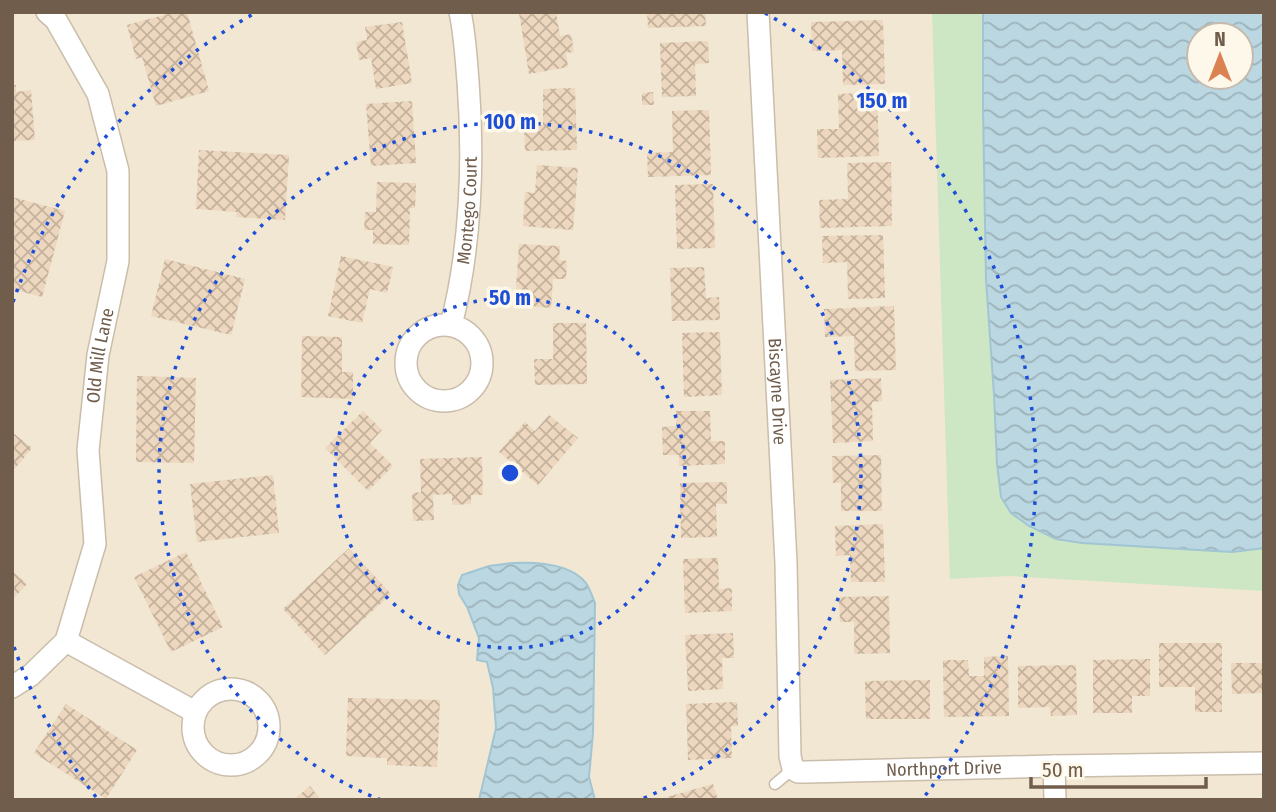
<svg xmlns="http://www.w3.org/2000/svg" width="1276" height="812" viewBox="0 0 1276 812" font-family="'Fira Sans Condensed',sans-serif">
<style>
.residential{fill:#f1e7d3;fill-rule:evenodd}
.green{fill:#cde6c4}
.water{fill:url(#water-waves);stroke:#a1c5d3;stroke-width:2;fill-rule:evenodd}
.building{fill:url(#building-cross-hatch)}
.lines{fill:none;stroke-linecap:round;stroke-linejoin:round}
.lane-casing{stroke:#cabdab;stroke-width:13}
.street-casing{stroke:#cabdab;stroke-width:24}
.lane{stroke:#fff;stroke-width:10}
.street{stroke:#fff;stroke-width:21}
.ring{fill:none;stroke:#1d4ed8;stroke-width:3.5;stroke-dasharray:3.5 7}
.labels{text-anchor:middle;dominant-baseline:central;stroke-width:7;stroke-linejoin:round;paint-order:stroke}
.street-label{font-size:18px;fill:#705d4c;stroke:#fdf8ea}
.centre{fill:#1d4ed8;stroke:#fdf8ea;stroke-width:3.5}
.ring-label{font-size:21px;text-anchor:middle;font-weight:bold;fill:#1d4ed8;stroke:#fdf8ea;stroke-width:7;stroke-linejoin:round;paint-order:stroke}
</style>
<defs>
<pattern id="water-waves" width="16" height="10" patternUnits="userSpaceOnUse" patternTransform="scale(1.75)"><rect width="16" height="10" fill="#bad7e2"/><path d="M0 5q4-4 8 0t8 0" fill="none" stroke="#9cb2b9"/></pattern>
<pattern id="building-cross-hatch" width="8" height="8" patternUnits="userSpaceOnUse" patternTransform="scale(1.75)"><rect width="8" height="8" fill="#edd7be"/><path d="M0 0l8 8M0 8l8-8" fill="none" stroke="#c4b29d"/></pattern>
</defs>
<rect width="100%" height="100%" fill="#faf4e4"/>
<path class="residential" d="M12 12H1264V800H12ZM1199 35H1241V77H1199Z"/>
<polygon class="green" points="932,12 983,12 983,109 986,279 994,395 997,464 1001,497 1011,513 1029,526 1056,539 1082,543 1232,552 1264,548 1264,591 1008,576 950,579"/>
<g class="water">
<path d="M983 12H1264V548L1232 552 1082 543 1056 539 1029 526 1011 513 1001 497 997 464 994 395 986 279 983 109ZM1199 35H1241V77H1199Z"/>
<path d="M513 563C536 562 570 563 586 583 590 589 592 596 595 603L593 733 589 777 595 800H479L496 728 493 688 487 662 477 660 479 638 467 607 459 594 458 585 462 575 489 566Z"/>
</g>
<g class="building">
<polygon points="175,12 187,12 209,91 156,106 142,57 136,59 127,25"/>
<polygon points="556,12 560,36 571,34 574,52 566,53 568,67 529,74 519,13"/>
<polygon points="647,12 705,12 706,26 648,28"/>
<polygon points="883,20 885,84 843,85 842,50 812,51 811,22"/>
<polygon points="402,22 412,83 376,89 371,58 359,60 356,42 367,40 365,27"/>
<polygon points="708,41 709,63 695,64 696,96 662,97 660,43"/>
<polygon points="12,85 16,85 16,92 31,90 35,140 12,141"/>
<polygon points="575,88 577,150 525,151 524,125 543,125 543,89"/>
<polygon points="653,92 654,105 642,105 642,93"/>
<polygon points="877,92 879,156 818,158 817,129 839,129 838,94"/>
<polygon points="412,101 416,163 371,166 366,104"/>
<polygon points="709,110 711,175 648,177 647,153 673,152 672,111"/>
<polygon points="199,150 289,155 285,220 236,217 237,212 196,209"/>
<polygon points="891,162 892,226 820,228 819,200 848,199 847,163"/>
<polygon points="537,165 578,168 573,230 523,226 525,192 535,193"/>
<polygon points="377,182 416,183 415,208 410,208 409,245 373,244 373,230 364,230 365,212 376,212"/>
<polygon points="713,184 715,248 677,249 675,185"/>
<polygon points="12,197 65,211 42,297 12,289"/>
<polygon points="883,235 885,298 848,299 847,262 823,263 822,236"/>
<polygon points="519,244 560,246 559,260 567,261 566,279 553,279 551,308 515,305"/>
<polygon points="341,256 393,267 387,293 370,289 362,323 328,316"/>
<polygon points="165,259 245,279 231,335 151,316"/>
<polygon points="704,267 706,298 719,297 720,320 672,321 670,268"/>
<polygon points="894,306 896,370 855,371 854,336 825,337 824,309"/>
<polygon points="553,323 586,323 587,384 535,385 534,359 553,359"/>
<polygon points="720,332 722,395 684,397 682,333"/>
<polygon points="302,336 342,337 342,372 353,372 353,399 301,397"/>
<polygon points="137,376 196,378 194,463 136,462"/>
<polygon points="881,378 882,401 872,402 873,441 833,443 830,380"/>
<polygon points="363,411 382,430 370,443 393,466 368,491 325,448"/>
<polygon points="676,411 710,411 711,441 725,441 725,464 679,466 679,455 663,455 662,427 676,426"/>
<polygon points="549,415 578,438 538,485 499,452 525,422 535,431"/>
<polygon points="12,432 32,448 12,472"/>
<polygon points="881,455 882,511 841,511 841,483 833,483 832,456"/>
<polygon points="482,457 483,495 471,495 471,504 452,505 452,494 433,495 434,520 413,521 412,493 421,492 420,459"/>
<polygon points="273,475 279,533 197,542 190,484"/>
<polygon points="727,482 727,504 716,504 717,537 681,538 680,483"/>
<polygon points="883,524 885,582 851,582 850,555 836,556 835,526"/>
<polygon points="349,548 391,594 325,655 283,609"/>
<polygon points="186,552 223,627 171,652 134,577"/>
<polygon points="718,558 719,589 732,588 732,611 685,613 683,559"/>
<polygon points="12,571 27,584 12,600"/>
<polygon points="889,596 890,653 854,654 854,622 840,622 839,597"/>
<polygon points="733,633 734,658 722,658 723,689 688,691 685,635"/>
<polygon points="1159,643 1222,643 1222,712 1195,712 1195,687 1159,687"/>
<polygon points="1008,656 1009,716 944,717 943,660 968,660 969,676 984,676 984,657"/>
<polygon points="1150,659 1150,696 1132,696 1132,713 1093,713 1093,660"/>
<polygon points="1231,663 1264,663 1264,693 1232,694"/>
<polygon points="1076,665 1077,715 1051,716 1050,707 1018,708 1018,666"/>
<polygon points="930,680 930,719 866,719 865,681"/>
<polygon points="348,698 440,700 437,767 387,765 387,758 346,756"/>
<polygon points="737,702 738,726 731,726 732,758 688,760 686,704"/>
<polygon points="66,704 137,750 106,799 34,753"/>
<polygon points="713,784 718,800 668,800 667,797"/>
<polygon points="310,786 321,800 293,800"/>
</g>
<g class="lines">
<g class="lane-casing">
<polyline id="lane" points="775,784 793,769"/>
</g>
<g class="street-casing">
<g id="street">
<path id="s1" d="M758 12 786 563 790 756 793 769 798 772H807L1054 766 1264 763"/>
<circle cx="444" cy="363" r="38"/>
<path id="s2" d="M451 325C471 249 474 159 468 81 466 58 465 35 460 12"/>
<polyline points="66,641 195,712"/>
<path id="s3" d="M12 687 31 675 66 641 95 544 88 450 98 355 118 261V171L98 94 56 20 47 12"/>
<circle cx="231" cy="727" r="38"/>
<polyline points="1054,766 1055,800"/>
</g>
</g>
<use href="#lane" class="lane"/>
<use href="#street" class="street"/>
</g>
<g class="ring">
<circle cx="510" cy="473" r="175"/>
<path d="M381 800A351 351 0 1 1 639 800"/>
<path d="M96 797A526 526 0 0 1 13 644M13 302A526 526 0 0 1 255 13M765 13A526 526 0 0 1 924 797"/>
</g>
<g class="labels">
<g class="street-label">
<text stroke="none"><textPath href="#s2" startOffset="116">Montego Court</textPath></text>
<text stroke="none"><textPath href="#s3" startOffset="362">Old Mill Lane</textPath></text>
<text stroke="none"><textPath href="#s1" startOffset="380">Biscayne Drive</textPath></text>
<text stroke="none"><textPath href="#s1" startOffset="910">Northport Drive</textPath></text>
</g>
</g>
<circle cx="510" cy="473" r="10" class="centre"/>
<g class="ring-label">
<text x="882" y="108">150 m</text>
<text x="510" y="129">100 m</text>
<text x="510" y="305">50 m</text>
</g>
<rect width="1276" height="812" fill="none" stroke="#705d4c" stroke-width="28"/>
<g transform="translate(1220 56)"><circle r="33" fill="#fdf8ea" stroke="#c5baab" stroke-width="2"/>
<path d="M0-5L12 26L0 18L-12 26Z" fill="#db8252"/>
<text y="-10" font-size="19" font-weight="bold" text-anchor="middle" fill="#705d4c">N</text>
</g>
<path d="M1031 777v10h175v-10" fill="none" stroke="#705d4c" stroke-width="3.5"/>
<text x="1042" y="777" font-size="21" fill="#705d4c" stroke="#fdf8ea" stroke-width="5" paint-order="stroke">50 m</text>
</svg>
